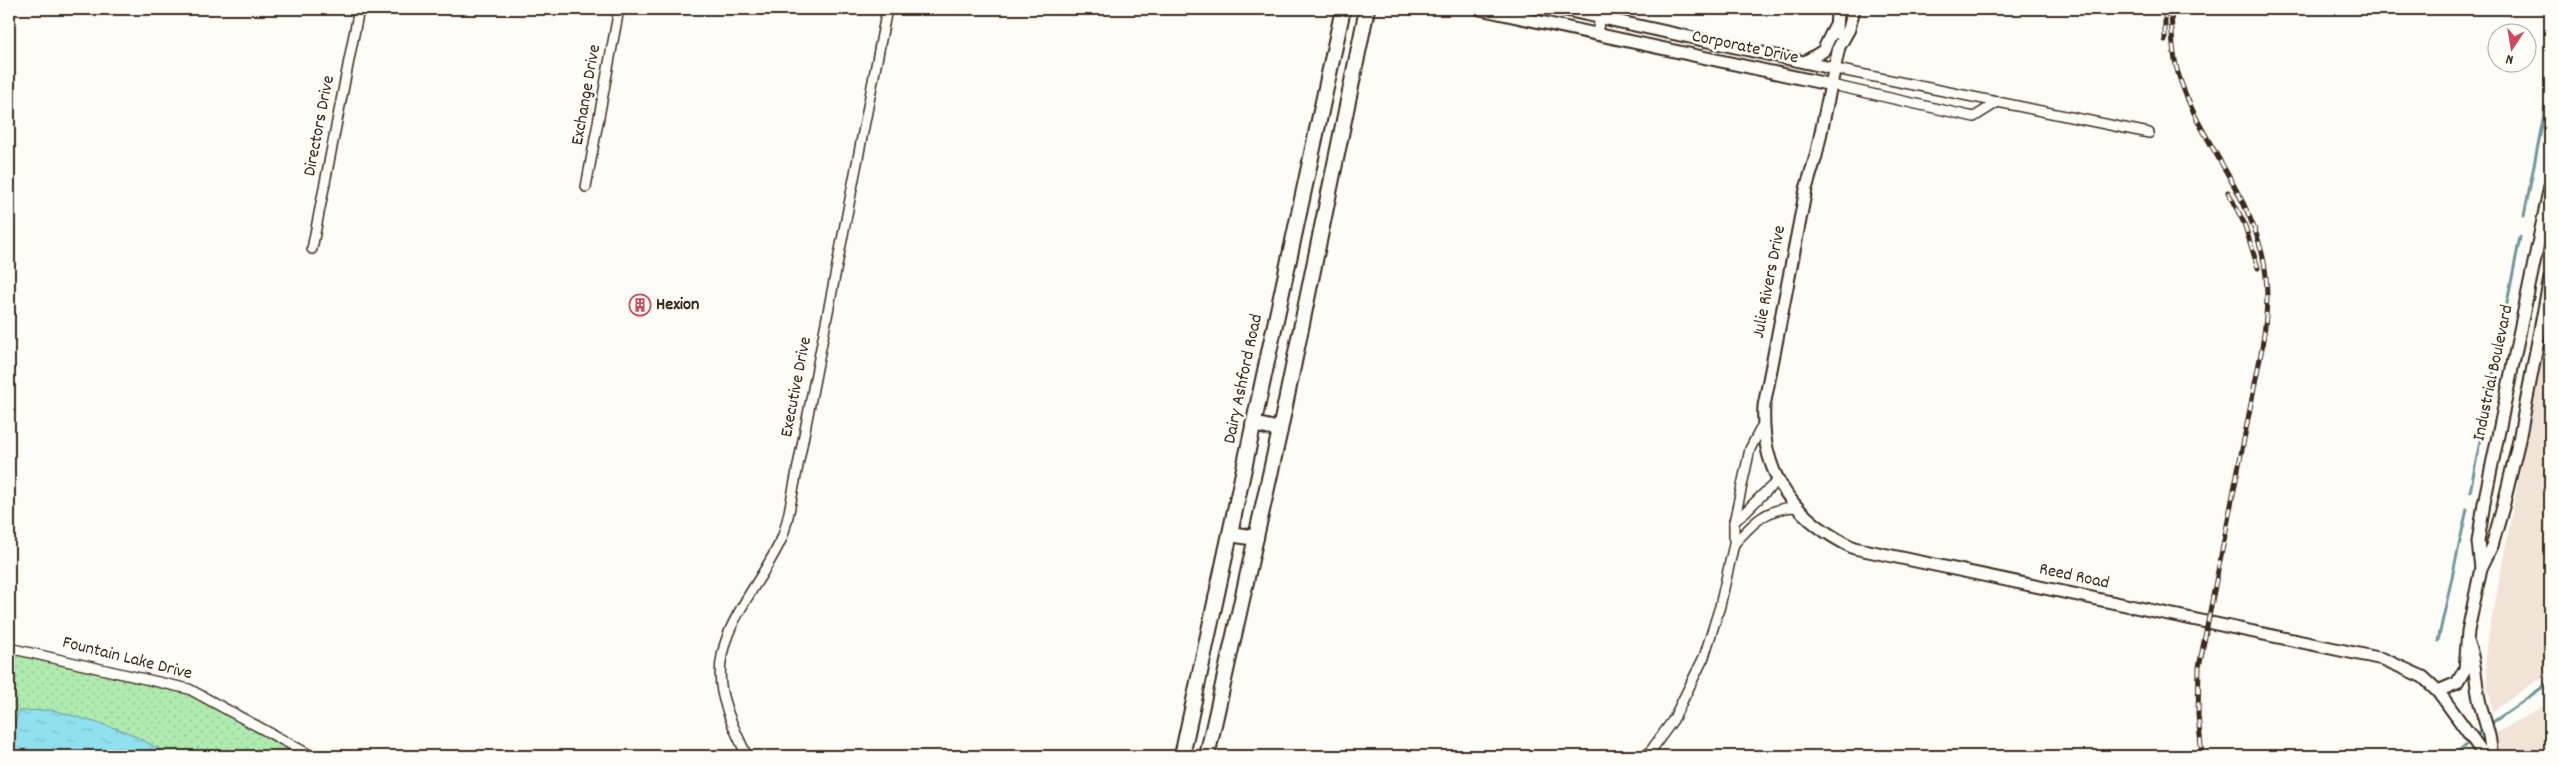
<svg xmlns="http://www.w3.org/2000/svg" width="2559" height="765" viewBox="0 0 2559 765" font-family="Dekko,sans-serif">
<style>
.built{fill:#f2e3d7}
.park{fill:url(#park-dots);stroke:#758a66}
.water{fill:url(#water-ripples);stroke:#6e979a}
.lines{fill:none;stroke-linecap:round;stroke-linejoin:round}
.stream{stroke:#6e979a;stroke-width:3}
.minor-casing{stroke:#3b2a1e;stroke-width:12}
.tertiary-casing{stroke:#3b2a1e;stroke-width:15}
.secondary-casing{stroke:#3b2a1e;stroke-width:18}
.minor{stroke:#fdfcf7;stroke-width:9}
.tertiary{stroke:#fdfcf7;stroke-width:11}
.secondary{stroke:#fdfcf7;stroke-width:14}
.rail-casing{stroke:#3b2a1e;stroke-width:5}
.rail{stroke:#fdfcf7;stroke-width:3;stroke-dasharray:9;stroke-linecap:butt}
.labels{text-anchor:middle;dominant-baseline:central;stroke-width:5;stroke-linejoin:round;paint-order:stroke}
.street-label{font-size:18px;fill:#3b2a1e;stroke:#fdfcf7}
.poi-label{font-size:18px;font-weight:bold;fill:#3b2a1e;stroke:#fdfcf7;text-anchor:start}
</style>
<defs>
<pattern id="park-dots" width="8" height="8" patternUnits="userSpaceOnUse" patternTransform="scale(1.25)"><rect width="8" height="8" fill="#afeaaf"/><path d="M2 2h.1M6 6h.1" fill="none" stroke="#97c996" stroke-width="1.8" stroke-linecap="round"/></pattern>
<pattern id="water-ripples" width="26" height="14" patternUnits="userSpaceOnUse" patternTransform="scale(1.25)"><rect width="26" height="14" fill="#90e0ed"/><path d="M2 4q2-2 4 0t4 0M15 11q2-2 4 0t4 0" fill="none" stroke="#7dc0cb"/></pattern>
</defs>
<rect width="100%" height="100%" fill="#fdfcf7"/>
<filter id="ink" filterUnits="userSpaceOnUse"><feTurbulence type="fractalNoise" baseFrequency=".02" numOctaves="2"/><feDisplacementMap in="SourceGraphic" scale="10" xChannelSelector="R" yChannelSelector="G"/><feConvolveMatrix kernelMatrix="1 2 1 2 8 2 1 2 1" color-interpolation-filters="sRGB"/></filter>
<g filter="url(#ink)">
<g class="built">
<polygon points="2550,315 2550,675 2533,683 2493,711 2488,689 2486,656 2489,633"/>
<polygon points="2550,702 2550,756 2473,756 2488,738"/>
</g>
<polygon class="park" points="9,648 189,689 312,756 9,756"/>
<polygon class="water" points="53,710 125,731 173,756 9,756 18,711"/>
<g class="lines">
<g class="stream">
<polyline points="2524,216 2550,84"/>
<polyline points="2470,492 2520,237"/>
<polyline points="2438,641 2467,509"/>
<polyline points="2489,725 2550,682"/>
<polyline points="2453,756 2484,729"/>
</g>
<g class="minor-casing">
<g id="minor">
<polyline points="1597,34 1600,17"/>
<polyline points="1836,69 2149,133"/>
<polyline points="1832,85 1974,117 1998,102"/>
<polyline points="586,187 619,9"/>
<polyline points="312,249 359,9"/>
<path d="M1734 522C1750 509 1761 494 1778 481"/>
<path d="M1734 544C1753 523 1766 508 1796 507"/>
<polyline points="9,648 189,689 312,756"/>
<path d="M747 756C737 735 727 715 722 692 710 632 760 588 782 538 785 530 787 521 789 512L887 9"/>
<polyline points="1647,756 1673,720 1704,657 1720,606 1734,544 1734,522 1750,449 1763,424"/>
</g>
</g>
<g class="tertiary-casing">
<g id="tertiary">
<polyline points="1480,9 1832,85"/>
<polyline points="1561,9 1836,69"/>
<path d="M1854 9 1849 29 1839 47 1816 156 1806 189 1764 406C1760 474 1795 520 1854 548L2383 659 2423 677 2438 691 2485 756"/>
<polyline points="1836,33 1837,9"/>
<polyline points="1805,62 1823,51 1835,26"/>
<polyline points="2481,568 2478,542 2484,503 2550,186"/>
<path d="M2469 646C2476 663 2475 681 2479 699 2483 719 2492 736 2491 756"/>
<polyline points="2438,691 2457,683 2465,669 2468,631 2481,568 2492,546 2503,507 2519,440 2550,278"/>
</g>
</g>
<g class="secondary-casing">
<g id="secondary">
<polyline points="1253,424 1280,430"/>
<polyline points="1230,534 1256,538"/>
<polyline points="1182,756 1343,9"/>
<polyline points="1207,756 1280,430 1367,9"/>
</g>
</g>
<use href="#minor" class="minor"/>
<use href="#tertiary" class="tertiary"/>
<use href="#secondary" class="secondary"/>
<g class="rail-casing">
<g id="rail">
<polyline points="2165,9 2165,40"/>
<path d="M2171 9C2172 30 2172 53 2178 73 2197 137 2246 188 2262 253 2270 285 2267 316 2262 348L2199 667 2198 715 2202 756"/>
<polyline points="2228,192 2244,223 2258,268"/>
</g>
</g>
<use href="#rail" class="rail"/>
</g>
</g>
<defs>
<g id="building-ring" transform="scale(1.125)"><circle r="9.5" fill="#fdfcf7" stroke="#d1495b" stroke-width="1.5"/><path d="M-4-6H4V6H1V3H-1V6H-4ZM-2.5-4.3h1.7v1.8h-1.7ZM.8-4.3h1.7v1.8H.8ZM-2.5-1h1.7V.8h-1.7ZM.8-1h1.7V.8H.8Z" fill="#d1495b"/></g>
</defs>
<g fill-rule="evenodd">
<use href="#building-ring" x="640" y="305"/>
</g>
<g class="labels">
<g class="street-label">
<text transform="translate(1745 48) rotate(12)">Corporate Drive</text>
<text transform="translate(587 95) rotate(-80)">Exchange Drive</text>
<text transform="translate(320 126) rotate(-79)">Directors Drive</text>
<text transform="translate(1770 282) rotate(-79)">Julie Rivers Drive</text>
<text transform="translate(2494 373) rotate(-78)">Industrial Boulevard</text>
<text transform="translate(1244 379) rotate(-78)">Dairy Ashford Road</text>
<text transform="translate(797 387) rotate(-79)">Executive Drive</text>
<text transform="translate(2074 577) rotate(12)">Reed Road</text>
<text transform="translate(127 659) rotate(14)">Fountain Lake Drive</text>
</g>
<g class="poi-label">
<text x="656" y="305">Hexion</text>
</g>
</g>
<rect width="2559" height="765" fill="none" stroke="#fdfcf7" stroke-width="30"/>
<rect x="15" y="15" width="2529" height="735" fill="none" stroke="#3b2a1e" stroke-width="2" filter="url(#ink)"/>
<g transform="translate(2512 48) rotate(192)"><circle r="24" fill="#fdfcf7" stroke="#afa8a0"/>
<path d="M0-4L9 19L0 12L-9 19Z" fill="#d1495b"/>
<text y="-8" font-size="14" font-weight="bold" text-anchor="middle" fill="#3b2a1e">N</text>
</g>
</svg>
